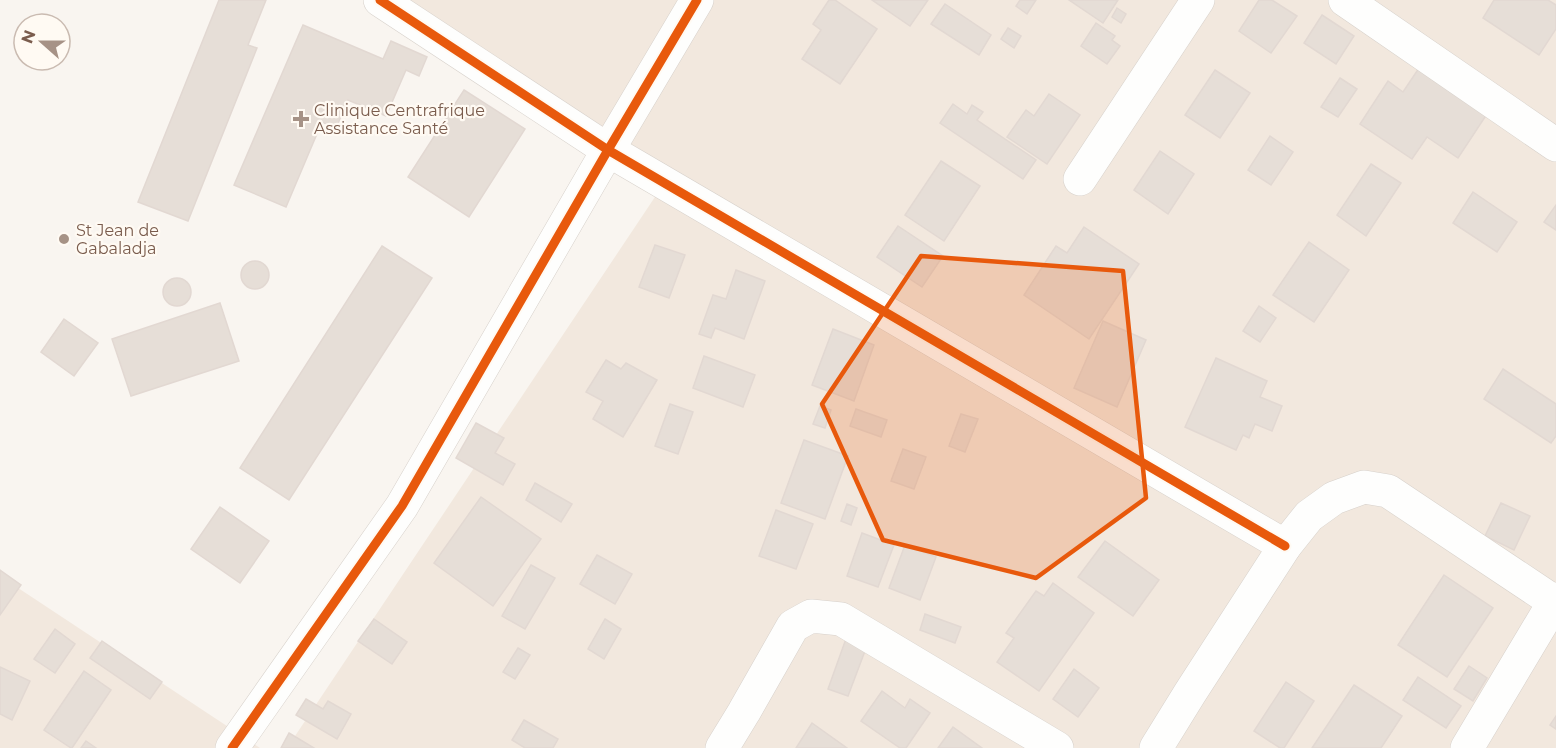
<svg xmlns="http://www.w3.org/2000/svg" width="1556" height="748" viewBox="0 0 1556 748" font-family="Montserrat,sans-serif">
<style>
.residential{fill:#f2e8de}
.building{fill:#e6ded7;stroke:#e2d8d2;stroke-width:1.5}
.lines{fill:none;stroke-linecap:round;stroke-linejoin:round}
.minor-casing{stroke:#d7d1cb;stroke-width:34}
.minor{stroke:#fefefd;stroke-width:33}
.cycleway-casing{stroke:#fffaf3;stroke-width:13}
.cycleway{stroke:#e8590c;stroke-width:9}
.marked{fill:#e8590c;fill-opacity:0.2;stroke:#e8590c;stroke-width:4.5;stroke-linejoin:round}
.poi-dot{fill:#a69286;stroke:#fffaf3;stroke-width:2}
.labels{text-anchor:middle;dominant-baseline:central;stroke-width:4.5;stroke-linejoin:round;paint-order:stroke}
.poi-label{font-size:16px;fill:#7a5c4d;stroke:#fffaf3;text-anchor:start}
</style>
<rect width="100%" height="100%" fill="#f9f5f0"/>
<g class="residential">
<polygon points="399,0 1556,0 1556,748 287,748 673,170"/>
<polygon points="0,576 260,748 0,748"/>
</g>
<g class="building">
<polygon points="219,0 266,0 248,45 257,48 188,221 138,202"/>
<polygon points="829,0 835,0 877,29 840,84 802,59 821,30 813,24"/>
<polygon points="872,0 928,0 910,26"/>
<polygon points="1020,0 1036,0 1027,14 1016,6"/>
<polygon points="1069,0 1118,0 1103,23"/>
<polygon points="1259,0 1272,0 1297,16 1271,53 1239,31"/>
<polygon points="1494,0 1548,0 1556,5 1556,29 1539,55 1483,18"/>
<polygon points="945,4 991,35 979,55 931,24"/>
<polygon points="1117,8 1126,14 1121,23 1112,17"/>
<polygon points="1322,15 1354,36 1336,64 1304,43"/>
<polygon points="1096,23 1115,36 1112,40 1120,46 1107,64 1081,46"/>
<polygon points="303,25 383,59 391,41 427,57 419,76 406,70 386,116 348,100 336,128 322,122 286,207 234,185"/>
<polygon points="1008,28 1021,36 1014,48 1001,39"/>
<polygon points="1421,65 1489,111 1458,158 1427,137 1412,159 1360,124 1388,81 1403,92"/>
<polygon points="1215,70 1250,93 1220,138 1185,115"/>
<polygon points="1340,78 1357,89 1338,117 1321,107"/>
<polygon points="464,90 525,129 469,217 408,177"/>
<polygon points="1049,94 1080,115 1047,164 1007,137 1026,110 1034,116"/>
<polygon points="953,104 967,114 972,105 983,112 977,120 1036,160 1023,179 940,123"/>
<polygon points="1270,136 1293,152 1271,185 1248,170"/>
<polygon points="1160,151 1194,174 1168,214 1134,190"/>
<polygon points="941,161 980,186 944,241 905,215"/>
<polygon points="1371,164 1401,183 1366,236 1337,215"/>
<polygon points="1473,192 1517,222 1497,252 1453,223"/>
<polygon points="1556,205 1556,230 1544,222"/>
<polygon points="898,226 943,256 922,287 877,257"/>
<polygon points="1084,227 1139,264 1089,339 1024,295 1056,246 1067,253"/>
<polygon points="1309,242 1349,270 1314,322 1273,295"/>
<polygon points="655,245 685,255 669,298 639,287"/>
<polygon points="382,246 432,278 289,500 240,468"/>
<circle cx="255" cy="275" r="14"/>
<polygon points="736,270 765,281 744,339 715,328 711,338 699,334 713,295 726,299"/>
<circle cx="177" cy="292" r="14"/>
<polygon points="220,303 239,361 131,396 112,339"/>
<polygon points="1259,306 1276,318 1260,342 1243,331"/>
<polygon points="64,319 98,343 74,376 41,352"/>
<polygon points="1103,321 1146,340 1117,407 1074,388"/>
<polygon points="833,329 874,345 854,401 812,385"/>
<polygon points="704,356 755,375 743,407 693,388"/>
<polygon points="1216,358 1267,381 1260,397 1282,406 1272,431 1255,424 1249,438 1243,435 1236,450 1185,427"/>
<polygon points="606,360 621,369 626,363 657,380 623,437 593,419 603,401 586,392"/>
<polygon points="1503,369 1556,404 1556,436 1551,443 1484,399"/>
<polygon points="670,404 693,412 678,454 655,446"/>
<polygon points="820,406 831,410 825,428 813,424"/>
<polygon points="856,409 887,420 881,437 850,426"/>
<polygon points="961,414 978,419 965,452 949,446"/>
<polygon points="476,423 504,438 495,453 515,464 503,485 456,458"/>
<polygon points="804,440 848,456 825,519 781,503"/>
<polygon points="903,449 926,457 914,489 891,481"/>
<polygon points="535,483 572,504 561,522 526,500"/>
<polygon points="481,497 541,539 493,606 434,563"/>
<polygon points="1501,503 1530,516 1514,550 1485,536"/>
<polygon points="847,504 857,508 851,525 841,521"/>
<polygon points="220,507 269,541 240,583 191,549"/>
<polygon points="776,510 813,524 796,569 759,556"/>
<polygon points="862,533 894,545 878,587 847,576"/>
<polygon points="1105,541 1159,580 1133,616 1078,577"/>
<polygon points="905,545 936,557 920,600 889,588"/>
<polygon points="597,555 632,574 615,604 580,584"/>
<polygon points="531,565 555,578 525,629 502,616"/>
<polygon points="0,570 21,585 0,615"/>
<polygon points="1444,575 1493,608 1447,677 1398,645"/>
<polygon points="1053,583 1094,613 1039,691 997,662 1014,638 1006,633 1036,591 1044,596"/>
<polygon points="925,614 961,627 955,643 920,630"/>
<polygon points="374,619 407,642 392,664 358,641"/>
<polygon points="605,619 621,629 604,659 588,649"/>
<polygon points="55,629 75,644 55,673 34,659"/>
<polygon points="847,636 868,643 848,696 828,689"/>
<polygon points="102,641 162,682 150,699 90,658"/>
<polygon points="518,648 530,655 515,679 503,672"/>
<polygon points="1469,666 1487,678 1473,701 1454,689"/>
<polygon points="0,667 30,681 12,720 0,714"/>
<polygon points="1074,669 1099,688 1078,717 1053,699"/>
<polygon points="84,671 111,690 72,748 71,748 44,730"/>
<polygon points="1418,677 1461,706 1446,728 1403,700"/>
<polygon points="1286,682 1314,701 1284,748 1280,748 1254,731"/>
<polygon points="1354,685 1402,716 1381,748 1312,748"/>
<polygon points="882,691 905,708 910,699 930,713 906,748 900,748 861,721"/>
<polygon points="306,699 323,709 328,701 351,714 337,739 296,715"/>
<polygon points="1556,716 1556,729 1550,725"/>
<polygon points="524,720 558,739 553,748 525,748 512,740"/>
<polygon points="812,723 847,748 796,748"/>
<polygon points="953,727 982,748 938,748"/>
<polygon points="289,733 314,748 281,748"/>
<polygon points="86,741 96,748 81,748"/>
</g>
<g class="lines">
<g class="minor-casing">
<g id="minor">
<polyline points="380,0 608,150 1285,546"/>
<polyline points="1345,0 1556,145"/>
<polyline points="1080,179 1198,0"/>
<polyline points="232,748 402,506 608,150 697,0"/>
<polyline points="722,748 744,712 793,626 811,616 841,619 1057,748"/>
<polyline points="1156,748 1190,693 1285,546 1309,516 1334,498 1364,487 1388,491 1556,603"/>
<polyline points="1467,748 1556,599"/>
</g>
</g>
<use href="#minor" class="minor"/>
<g class="cycleway-casing">
<g id="cycleway">
<polyline points="380,0 608,150 1285,546"/>
<polyline points="232,748 402,506 608,150 697,0"/>
</g>
</g>
<use href="#cycleway" class="cycleway"/>
</g>
<path class="marked" d="M921 256 1123 271 1146 498 1036 578 883 540 822 404Z"/>
<g class="poi-dot">
<path d="M298 110h6v6h6v6h-6v6h-6v-6h-6v-6h6z"/>
<circle cx="64" cy="239" r="6"/>
</g>
<g class="labels">
<g class="poi-label">
<text x="314" y="110">Clinique Centrafrique<tspan x="314" dy="18">Assistance Santé</tspan></text>
<text x="76" y="230">St Jean de<tspan x="76" dy="18">Gabaladja</tspan></text>
</g>
</g>
<g transform="translate(42 42) rotate(291)"><circle r="28" fill="#fffaf3" stroke="#cabbb1" stroke-width="1.5"/>
<path d="M0-4.5L10 22L0 15L-10 22Z" fill="#a69286"/>
<text y="-9" font-size="16" font-weight="bold" text-anchor="middle" fill="#7a5c4d">N</text>
</g>
</svg>
